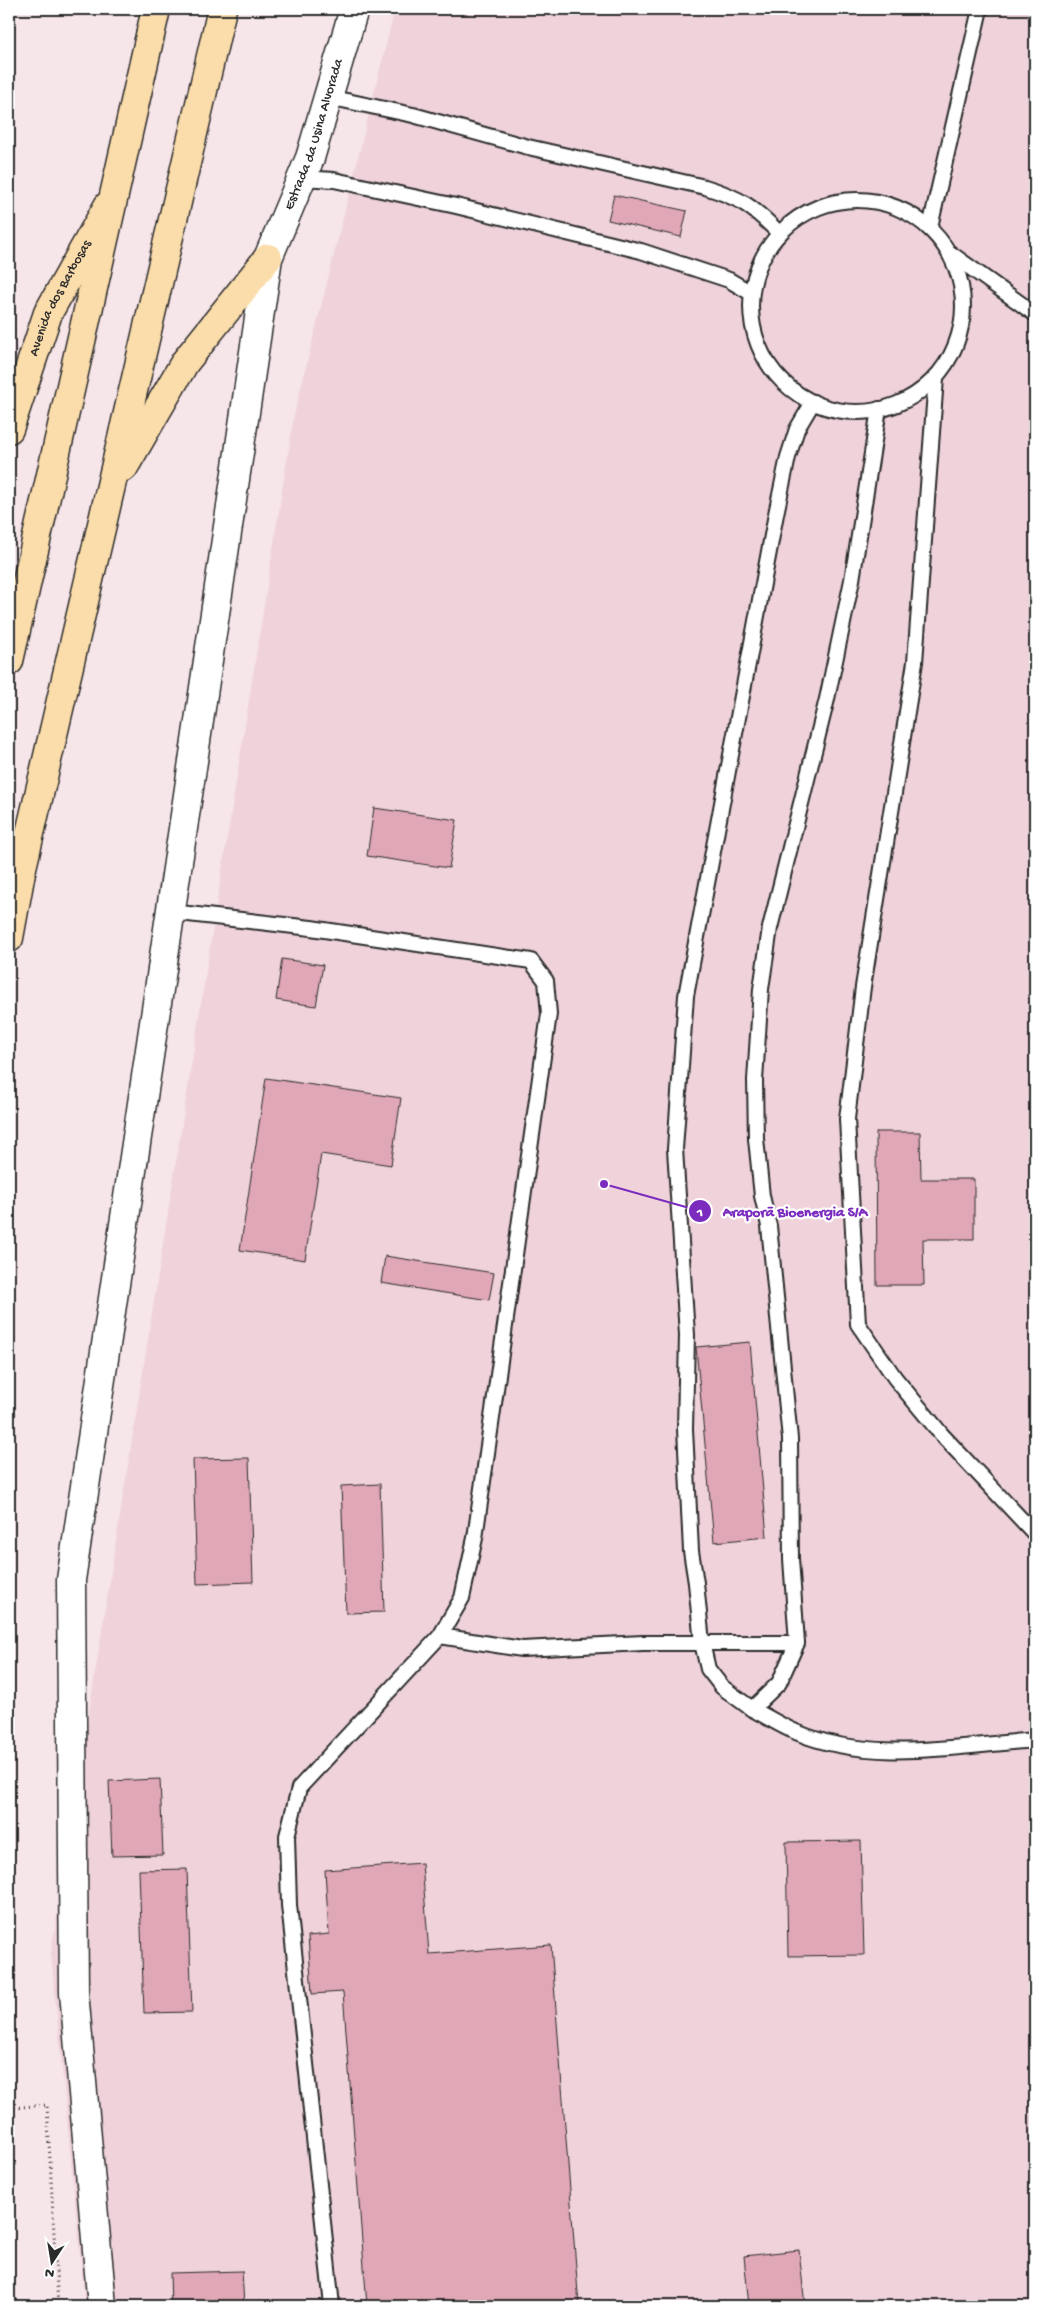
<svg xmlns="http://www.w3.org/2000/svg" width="1044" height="2315" viewBox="0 0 1044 2315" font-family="'Gochi Hand',sans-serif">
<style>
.built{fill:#efd2da}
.building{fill:#e0a7b7;stroke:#2b2b2b}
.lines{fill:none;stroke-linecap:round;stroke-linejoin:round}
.service-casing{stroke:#2b2b2b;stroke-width:18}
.minor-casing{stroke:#2b2b2b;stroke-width:31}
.trunk-casing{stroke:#2b2b2b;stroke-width:31}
.motorway-casing{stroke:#2b2b2b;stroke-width:31}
.path{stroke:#2b2b2b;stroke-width:3;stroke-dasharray:1 4;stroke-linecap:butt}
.service{stroke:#fff;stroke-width:14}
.minor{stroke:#fff;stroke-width:28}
.trunk{stroke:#fbddab;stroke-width:28}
.motorway{stroke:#fbddab;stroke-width:28}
.labels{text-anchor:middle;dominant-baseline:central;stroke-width:4.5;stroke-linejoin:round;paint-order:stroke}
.street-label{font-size:14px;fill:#2b2b2b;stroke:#fff}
.leader{fill:none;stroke:#7b2cbf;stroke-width:2}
.callout-dot{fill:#7b2cbf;stroke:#fff;stroke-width:2}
.mark-label{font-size:15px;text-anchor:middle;font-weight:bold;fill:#fff}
.callout-label{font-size:15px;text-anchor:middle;font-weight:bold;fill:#7b2cbf;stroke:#fff;stroke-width:4.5;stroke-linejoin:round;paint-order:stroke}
</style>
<rect width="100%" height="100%" fill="#f6e5e9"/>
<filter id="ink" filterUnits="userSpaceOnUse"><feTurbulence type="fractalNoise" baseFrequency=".02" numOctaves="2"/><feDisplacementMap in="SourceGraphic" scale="10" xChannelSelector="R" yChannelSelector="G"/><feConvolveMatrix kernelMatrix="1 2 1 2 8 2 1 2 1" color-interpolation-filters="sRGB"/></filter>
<g filter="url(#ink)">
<polygon class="built" points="395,9 1035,9 1035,2306 85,2306 51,1953 294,416"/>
<g class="building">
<polygon points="614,195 687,211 681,237 608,220"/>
<polygon points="374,808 457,820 449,868 367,856"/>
<polygon points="282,959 323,965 316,1006 276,1000"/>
<polygon points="266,1078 401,1098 391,1165 321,1154 305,1260 240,1250"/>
<polygon points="876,1132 920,1132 921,1179 974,1179 974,1239 923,1239 924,1285 877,1285"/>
<polygon points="385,1256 494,1273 489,1300 381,1283"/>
<polygon points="750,1342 767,1537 714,1542 696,1347"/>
<polygon points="249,1458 253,1582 197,1584 193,1459"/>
<polygon points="380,1484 384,1612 346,1613 341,1486"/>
<polygon points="160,1779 163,1855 112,1856 109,1781"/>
<polygon points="861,1841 864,1955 788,1956 786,1842"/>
<polygon points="422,1863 429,1954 551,1945 579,2306 367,2306 343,1992 312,1994 308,1936 329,1934 325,1870"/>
<polygon points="187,1869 192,2012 144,2013 139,1870"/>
<polygon points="799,2250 805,2306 749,2306 744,2256"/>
<polygon points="242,2271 244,2306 171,2306 170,2273"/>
</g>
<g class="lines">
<g class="service-casing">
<g id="service">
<path d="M328 97 413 115 528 147 705 187C741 198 753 207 779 233"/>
<polyline points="302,178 334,180 456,206 641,251 729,280 751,293"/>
<circle cx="857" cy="306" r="106"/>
<polyline points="930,227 980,9"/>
<polyline points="950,253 1035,314"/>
<polyline points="936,378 915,662 863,987 847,1119 858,1324 895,1378 942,1435 1035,1534"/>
<polyline points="813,402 797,429 788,457 776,514 686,996 675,1149 687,1335 685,1429 691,1551 696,1583 702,1643 708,1669 722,1687 752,1709 779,1683 797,1643 791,1559 790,1439 769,1226 762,1196 756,1139 755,1080 761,989 770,928 827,699 852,580 879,409"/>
<polyline points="171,912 311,928 531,961 546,981 549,1014 475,1538 462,1598 440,1636 299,1788 287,1836 289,1905 332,2306"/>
<polyline points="440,1636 522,1649 643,1643 797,1643"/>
<path d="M752 1709C766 1716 781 1726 796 1732 870 1764 958 1746 1035 1740"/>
</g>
</g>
<g class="minor-casing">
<g id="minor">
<path id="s1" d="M102 2306 74 1992 71 1580 268 258 310 158 354 9"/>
</g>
</g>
<g class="trunk-casing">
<g id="trunk">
<path id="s2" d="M9 429 48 313 108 206"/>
</g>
</g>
<g class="motorway-casing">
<g id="motorway">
<polyline points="124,467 185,362 268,258"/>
<polyline points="9,661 156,9"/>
<polyline points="9,938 21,872 222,9"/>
</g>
</g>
<polyline class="path" points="9,2108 47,2105 58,2306"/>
<use href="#service" class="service"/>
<use href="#minor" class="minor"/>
<use href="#trunk" class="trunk"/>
<use href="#motorway" class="motorway"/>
</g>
</g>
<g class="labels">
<g class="street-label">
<text stroke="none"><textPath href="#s1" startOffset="2196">Estrada da Usina Alvorada</textPath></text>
<text stroke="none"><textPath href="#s2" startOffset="141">Avenida dos Barbosas</textPath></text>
</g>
</g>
<path class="leader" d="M604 1184L700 1211"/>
<g class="callout-dot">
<circle cx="604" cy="1184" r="5"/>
<circle cx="700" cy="1211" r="12"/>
</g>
<g class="mark-label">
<text x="700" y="1216">1</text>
</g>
<g class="callout-label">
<text x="795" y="1216">Araporã Bioenergia S/A</text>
</g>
<rect width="1044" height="2315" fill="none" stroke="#fff" stroke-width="30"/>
<rect x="15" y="15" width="1014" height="2285" fill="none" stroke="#2b2b2b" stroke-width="2" filter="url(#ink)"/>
<g transform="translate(52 2262) rotate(192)" stroke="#ffffff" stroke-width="4" paint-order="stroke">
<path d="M0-4L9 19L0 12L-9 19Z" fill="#2b2b2b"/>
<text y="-8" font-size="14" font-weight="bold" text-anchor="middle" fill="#2b2b2b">N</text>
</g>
</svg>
